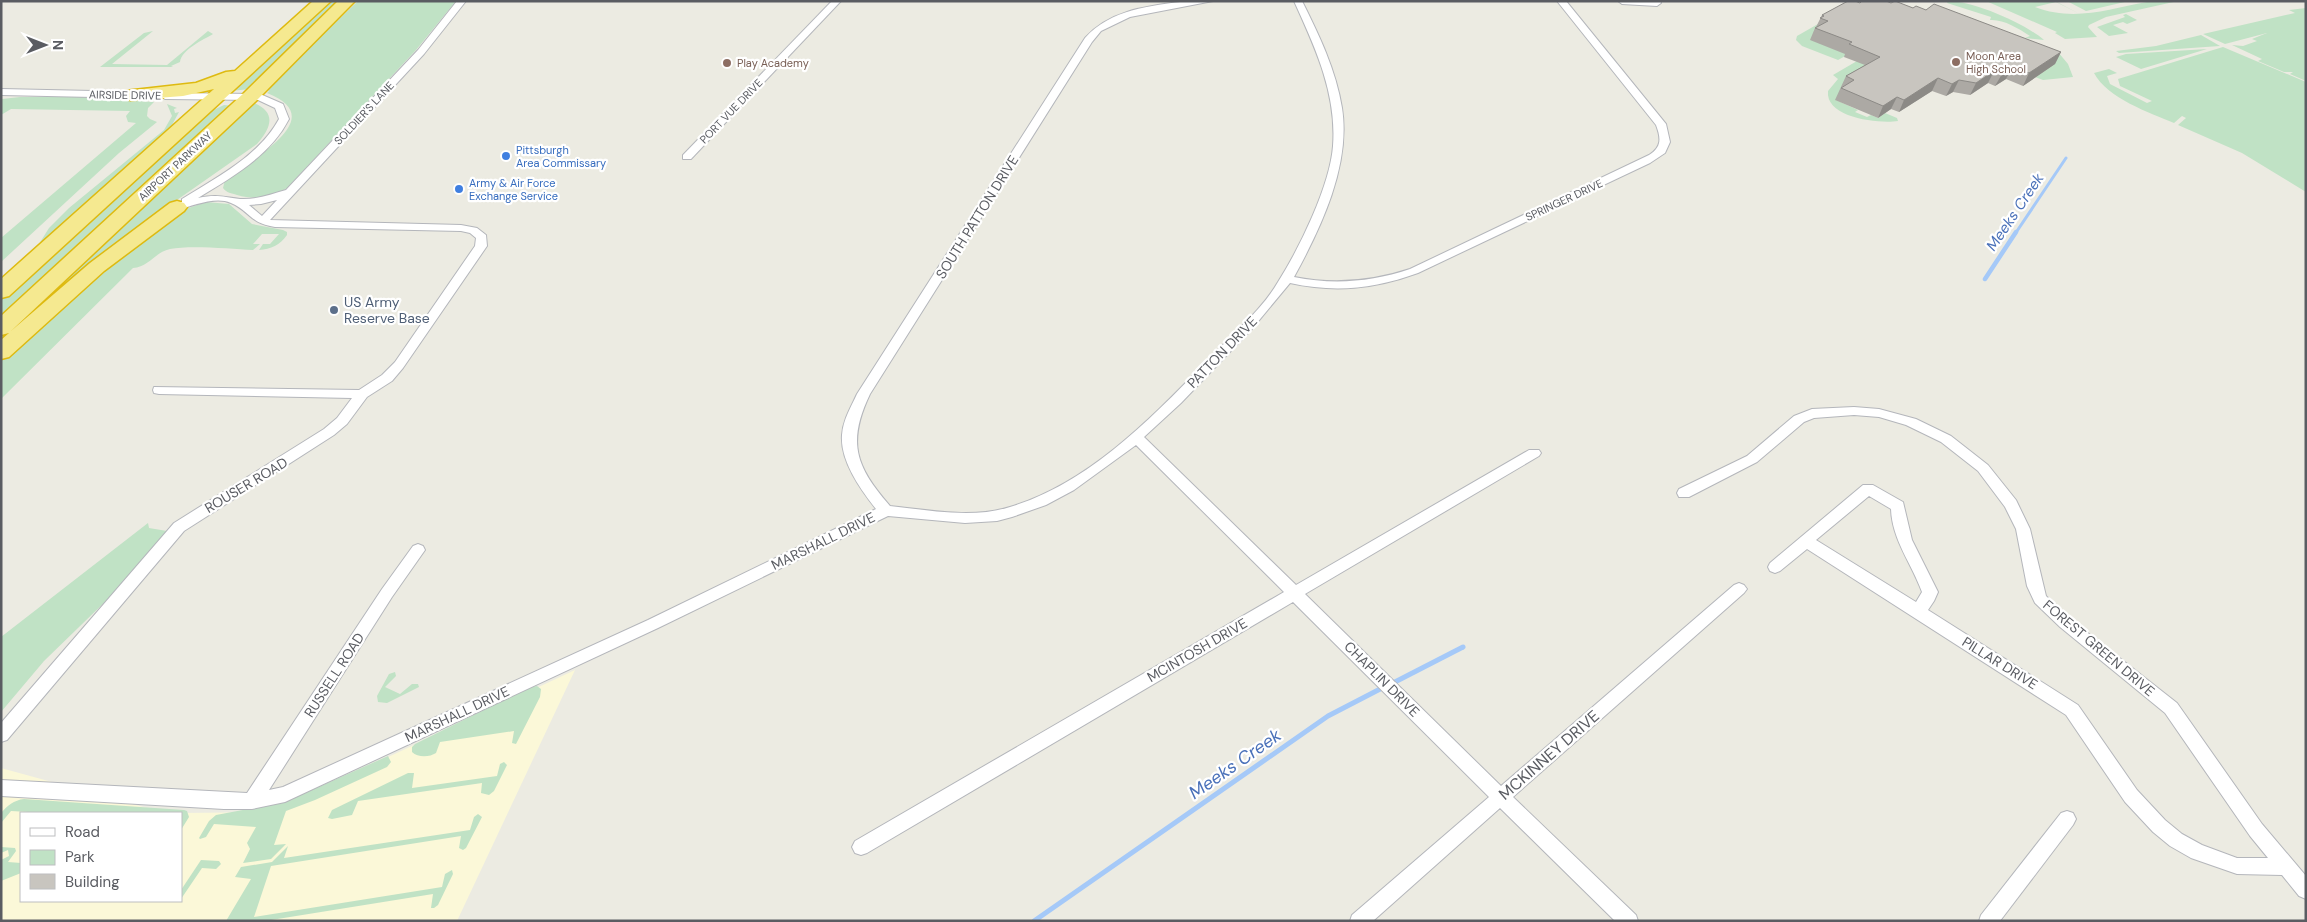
<svg xmlns="http://www.w3.org/2000/svg" width="2307" height="922" viewBox="0 0 2307 922" font-family="'DM Sans',sans-serif">
<style>
.commercial{fill:#fbf8d8}
.green{fill:#c0e2c5}
.lines{fill:none;stroke-linecap:round;stroke-linejoin:round}
.stream-far2{stroke:#a5c9f8;stroke-width:3}
.stream-far1{stroke:#a5c9f8;stroke-width:4.5}
.stream{stroke:#a5c9f8;stroke-width:5}
.street-casing{stroke:#b4b6bb;stroke-width:2}
.highway-casing{stroke:#deba10;stroke-width:3}
.street{fill:#fff;fill-rule:evenodd}
.highway{fill:#f5e990;fill-rule:evenodd}
.wall{fill:#aca9a4}
.shaded-wall{fill:#8c8a86}
.building{fill:#c8c5bf;stroke:#8c8a86}
.education-dot{fill:#8d6e63;stroke:#fff;stroke-width:2}
.shop-dot{fill:#3f7fe0;stroke:#fff;stroke-width:2}
.service-dot{fill:#5c6f8a;stroke:#fff;stroke-width:2}
.labels{text-anchor:middle;dominant-baseline:central;stroke-width:4.5;stroke-linejoin:round;paint-order:stroke}
.far-education-label{font-size:11px;fill:#785e54;stroke:#fff;text-anchor:start}
.far-street-label{font-size:11px;fill:#5a5c62;stroke:#fff}
.far-shop-label{font-size:11px;fill:#366cbe;stroke:#fff;text-anchor:start}
.street-label{font-size:14px;fill:#5a5c62;stroke:#fff}
.service-label{font-size:14px;fill:#4e5e75;stroke:#fff;text-anchor:start}
.water-label{font-size:15px;font-style:italic;fill:#4a71b9;stroke:#fff}
.near-street-label{font-size:16px;fill:#5a5c62;stroke:#fff}
.near-water-label{font-size:18px;font-style:italic;fill:#4a71b9;stroke:#fff}
</style>
<rect width="100%" height="100%" fill="#ecebe2"/>
<polygon class="commercial" points="575,670 457,921 1,921 1,768 165,813 21,813 21,901 181,901 181,813 270,812"/>
<g class="green">
<polygon points="329,1 342,1 250,89 231,91"/>
<path d="M358 1H456L416 50 287 188C271 198 255 200 237 195 231 193 227 193 223 188L225 180C246 161 334 119 267 93L269 91 266 88Z"/>
<path d="M1948 1C1974 1 2024 23 2044 40L2025 38 2030 36C2018 28 2003 19 1990 20L1991 17 1947 3Z"/>
<path d="M1986 1H2055L2078 13 2056 2 2035 7C2074 22 2108 9 2147 2 2157 0 2168 1 2178 1L2106 17 2089 25 2088 27 2097 37 2065 39 2055 33 2057 32Z"/>
<polygon points="2067,1 2129,1 2086,11"/>
<polygon points="2306,8 2306,81 2290,74 2293,72 2284,72 2258,61 2262,59 2232,45 2243,46 2257,41 2252,39 2267,33 2225,44 2203,34 2295,13 2289,10"/>
<polygon points="1839,12 1847,55 1838,60 1802,46 1796,40 1797,36"/>
<polygon points="2126,14 2137,20 2127,24 2123,22 2113,25 2128,33 2109,36 2097,27 2125,17 2123,15"/>
<path d="M153 31 112 64 167 65 208 31 213 34C203 40 182 49 180 62L171 66 173 67H100L144 33Z"/>
<polygon points="2201,35 2220,46 2119,53 2116,51 2156,46"/>
<path d="M2223 47 2306 82V192L2242 153 2178 125 2186 118 2182 116 2174 123C2150 113 2107 98 2094 73L2109 69 2117 73 2107 76 2110 84 2147 103 2152 101 2120 86 2118 79Z"/>
<polygon points="2207,49 2141,69 2116,57 2126,54"/>
<polygon points="2058,52 2068,64 2073,77 2043,80 2035,77 2054,64"/>
<path d="M1857 61 1877 69 1836 100 1858 110 1855 112 1867 117 1871 115 1878 118 1885 113 1897 118 1898 121C1879 124 1825 118 1828 91L1838 79 1833 75Z"/>
<polygon points="20,97 81,97 154,102 148,108 147,116 150,119 157,122 119,153 1,262 1,238 136,123 128,122 126,116 130,111 11,109 1,115 2,99"/>
<path d="M254 103C278 113 270 129 257 144L124 237 1 345V335L186 161Z"/>
<polygon points="167,104 177,108 174,109 175,113 179,112 172,125 90,202 25,258 39,244 49,228 69,208 164,130 172,116"/>
<polygon points="224,105 234,106 1,321 1,298 205,114"/>
<path d="M206 202 229 204 252 224 283 230 287 232V235C280 245 271 249 259 250L263 244H270L279 234H262L253 244H260L253 250C231 249 191 245 170 249 155 252 149 267 133 268L1 399V361L73 295 183 210Z"/>
<polygon points="148,523 149,528 167,531 112,595 44,661 1,712 1,637"/>
<polygon points="395,672 396,676 385,687 400,694 412,684 418,684 419,687 387,703 378,702 377,696 389,674"/>
<path d="M537 686 541 689 540 697 516 744 512 743 514 731 440 742 436 753C430 757 418 758 412 752V747L415 744 530 687Z"/>
<polygon points="388,756 391,762 387,767 315,800 286,811 274,845 286,844 271,859 243,863 250,849 247,843 256,827 214,824 206,837 200,839 199,838 209,821 216,815 285,802"/>
<polygon points="504,762 507,765 494,791 489,795 481,793 482,783 358,801 352,815 332,819 328,818 332,810 408,773 414,773 412,788 497,776 500,764"/>
<path d="M24 799 184 810 187 811 189 817 181 830V813H46L11 811 1 823V813C7 806 14 800 24 799Z"/>
<polygon points="478,814 482,817 466,848 463,850 459,848 461,836 271,866 254,917 442,887 445,874 452,870 453,874 438,905 434,908 431,908 433,894 265,921 226,921 251,879 235,877 241,867 272,862 288,846 284,858 470,830 474,817"/>
<polygon points="1,847 15,848 16,851 8,862 21,863 21,873 1,881 1,860 9,856 8,850 1,853"/>
<polygon points="201,860 219,861 221,864 216,869 202,868 181,899 181,890"/>
</g>
<g class="lines">
<polyline class="stream-far2" points="2015,234 2066,158"/>
<polyline class="stream-far1" points="1985,279 2016,232"/>
<g class="stream">
<polyline points="1391,684 1463,647"/>
<polyline points="1034,921 1328,716 1384,687"/>
</g>
<g class="street-casing">
<g id="street">
<path d="M457 1H466L424 54 270 220 461 225 477 228 486 235 487 246 403 368 392 381 367 397 347 424 334 435 184 531 7 740 1 742V723L174 523 324 429 337 418 352 398 159 394 154 393 153 390 154 387 359 390 382 375 395 362 475 246 476 238 470 233 461 231 275 227C249 223 250 211 231 203 215 196 193 206 177 210L173 209V205L182 202V199C217 177 259 156 279 119L275 108 258 100 165 99 160 96 165 93 260 94 283 104 289 119C270 156 232 177 198 198 217 194 223 197 240 199 257 200 271 194 286 190L418 50ZM277 200 262 216 249 205 261 204Z"/>
<polygon points="832,1 841,1 691,159 683,159 683,155"/>
<path d="M1187 1H1213L1130 17 1101 31 1092 42 870 394C847 442 855 466 890 506 929 510 972 519 1010 507 1093 482 1157 412 1216 352 1237 330 1263 308 1278 282 1299 249 1330 186 1333 146 1337 94 1315 47 1294 1H1302C1319 35 1336 70 1342 108 1351 165 1321 228 1294 277 1334 285 1371 282 1410 269L1649 155C1662 147 1661 138 1656 125L1557 1H1566L1666 124 1670 142 1665 153 1650 163 1418 273C1374 289 1335 293 1290 283L1251 330 1181 403 1144 437 1296 585 1529 450H1539L1541 453 1539 456 1305 594 1501 786 1734 585 1739 583 1744 585 1747 589 1744 593 1513 797 1636 915 1638 921H1615L1500 808 1373 921H1350L1352 915 1489 797 1293 602 867 853 861 855 855 853 852 847 855 841 1284 592 1136 445 1074 490 1046 505 1012 517 997 521 965 523 888 516 658 628 285 802 252 809H224L1 796V780L247 793 382 589 413 546 418 544 423 546 425 550 392 597 269 790 283 787 648 620 876 509C861 490 840 461 842 435 843 420 851 407 857 394L1085 38C1111 9 1150 6 1187 1Z"/>
<polygon points="1618,1 1660,1 1661,3 1657,6 1622,4"/>
<polygon points="1,89 139,92 144,95 139,98 1,95"/>
<path d="M1854 407 1879 409 1916 419 1951 436 1988 465 2016 500 2030 529 2046 596 2070 619 2177 703 2262 824 2306 876V899L2299 896 2282 875 2237 874 2191 858 2170 846 2153 832 2125 802 2066 715 1807 549 1780 571 1775 573 1770 571 1768 567 1770 563 1863 485H1873L1903 502 1912 540 1938 592 1934 601 1928 610 2078 705 2137 790 2165 820 2182 834 2202 845 2237 858H2268L2250 836 2165 713 2060 627 2035 603 2027 586 2016 529 2005 507 1978 471 1941 442 1906 425 1879 417 1854 415 1814 418 1804 422 1757 462 1689 497H1679L1677 493 1679 489 1747 456 1794 416 1812 409ZM1869 496 1891 509C1892 540 1912 564 1922 592L1916 602 1816 540Z"/>
<polygon points="2067,811 2073,813 2076,819 2073,825 2000,921 1979,921 1981,915 2061,813"/>
</g>
</g>
<g class="highway-casing">
<g id="highway">
<polygon points="313,1 331,1 9,296 1,298 1,279 214,89 183,96 131,100 125,99 122,95 125,91 196,83 226,72 235,71"/>
<polygon points="338,1 355,1 256,101 11,331 90,263 170,203 177,201 184,203 187,207 184,211 104,271 9,357 1,359 1,340 9,333 1,335 1,316 244,93"/>
</g>
</g>
<use href="#street" class="street"/>
<use href="#highway" class="highway"/>
</g>
<polygon class="wall" points="1860,3 1891,3 1913,8 1926,10 2061,52 2055,64 2023,86 2006,79 1995,86 1988,83 1970,95 1953,92 1946,96 1932,91 1899,112 1891,109 1878,118 1835,100 1846,76 1865,65 1844,57 1845,54 1810,40 1815,28 1816,27 1822,15"/>
<g class="shaded-wall">
<polygon points="2061,52 2055,64 2023,86 2029,73"/>
<polygon points="2012,67 2006,79 1995,86 2002,74"/>
<polygon points="1994,71 1988,83 1970,95 1976,83"/>
<polygon points="1938,78 1932,91 1899,112 1904,100"/>
<polygon points="1959,80 1953,92 1946,96 1952,84"/>
<polygon points="1897,97 1891,109 1878,118 1883,106"/>
</g>
<polygon class="building" points="1848,1 1855,1 1860,3 1862,1 1886,1 1891,3 1895,1 1913,8 1916,6 1926,10 1934,4 2061,52 2029,73 2012,67 2002,74 1994,71 1976,83 1959,80 1952,84 1938,78 1904,100 1897,97 1883,106 1841,88 1854,80 1846,76 1880,57 1849,44 1852,42 1815,28 1828,21 1820,18 1824,16 1822,15"/>
<g class="education-dot">
<circle cx="1956" cy="62" r="5"/>
<circle cx="727" cy="63" r="5"/>
</g>
<g class="shop-dot">
<circle cx="506" cy="156" r="5"/>
<circle cx="459" cy="189" r="5"/>
</g>
<circle class="service-dot" cx="334" cy="310" r="5"/>
<g class="labels">
<g class="far-education-label">
<text x="1966" y="56">Moon Area<tspan x="1966" dy="13">High School</tspan></text>
<text x="737" y="63">Play Academy</text>
</g>
<g class="far-street-label">
<text transform="translate(125 95) rotate(1)">AIRSIDE DRIVE</text>
<text transform="translate(731 111) rotate(-46)">PORT VUE DRIVE</text>
<text transform="translate(364 113) rotate(-47)">SOLDIER'S LANE</text>
<text transform="translate(175 166) rotate(-43)">AIRPORT PARKWAY</text>
<text transform="translate(1564 200) rotate(-25)">SPRINGER DRIVE</text>
</g>
<g class="far-shop-label">
<text x="516" y="150">Pittsburgh<tspan x="516" dy="13">Area Commissary</tspan></text>
<text x="469" y="183">Army &amp; Air Force<tspan x="469" dy="13">Exchange Service</tspan></text>
</g>
<g class="street-label">
<text transform="translate(977 217) rotate(-58)">SOUTH PATTON DRIVE</text>
<text transform="translate(1222 352) rotate(-46)">PATTON DRIVE</text>
<text transform="translate(246 485) rotate(-31)">ROUSER ROAD</text>
<text transform="translate(823 541) rotate(-26)">MARSHALL DRIVE</text>
<text transform="translate(2099 648) rotate(40)">FOREST GREEN DRIVE</text>
<text transform="translate(1197 650) rotate(-30)">MCINTOSH DRIVE</text>
<text transform="translate(2000 663) rotate(32)">PILLAR DRIVE</text>
<text transform="translate(334 675) rotate(-57)">RUSSELL ROAD</text>
<text transform="translate(1382 679) rotate(45)">CHAPLIN DRIVE</text>
<text transform="translate(457 714) rotate(-25)">MARSHALL DRIVE</text>
</g>
<g class="service-label">
<text x="344" y="302">US Army<tspan x="344" dy="16">Reserve Base</tspan></text>
</g>
<g class="water-label">
<text transform="translate(2015 212) rotate(-56)">Meeks Creek</text>
</g>
<g class="near-street-label">
<text transform="translate(1549 755) rotate(-41)">MCKINNEY DRIVE</text>
</g>
<g class="near-water-label">
<text transform="translate(1235 764) rotate(-35)">Meeks Creek</text>
</g>
</g>
<rect width="2307" height="922" fill="none" stroke="#5a5c62" stroke-width="5"/>
<rect x="20" y="812" width="162" height="90" fill="#ffffff" stroke="#bdbec0"/>
<rect x="30" y="828" width="25" height="8" fill="#ffffff" stroke="#bdbec0"/>
<text x="65" y="837" font-size="15" fill="#5a5c62">Road</text>
<rect x="30" y="850" width="25" height="15" fill="#c0e2c5" stroke="#bdbec0"/>
<text x="65" y="862" font-size="15" fill="#5a5c62">Park</text>
<rect x="30" y="874" width="25" height="15" fill="#c8c5bf" stroke="#bdbec0"/>
<text x="65" y="887" font-size="15" fill="#5a5c62">Building</text>
<g transform="translate(45 45) rotate(90)" stroke="#ffffff" stroke-width="4" paint-order="stroke">
<path d="M0-4L9 19L0 12L-9 19Z" fill="#5a5c62"/>
<text y="-8" font-size="14" font-weight="bold" text-anchor="middle" fill="#5a5c62">N</text>
</g>
</svg>
